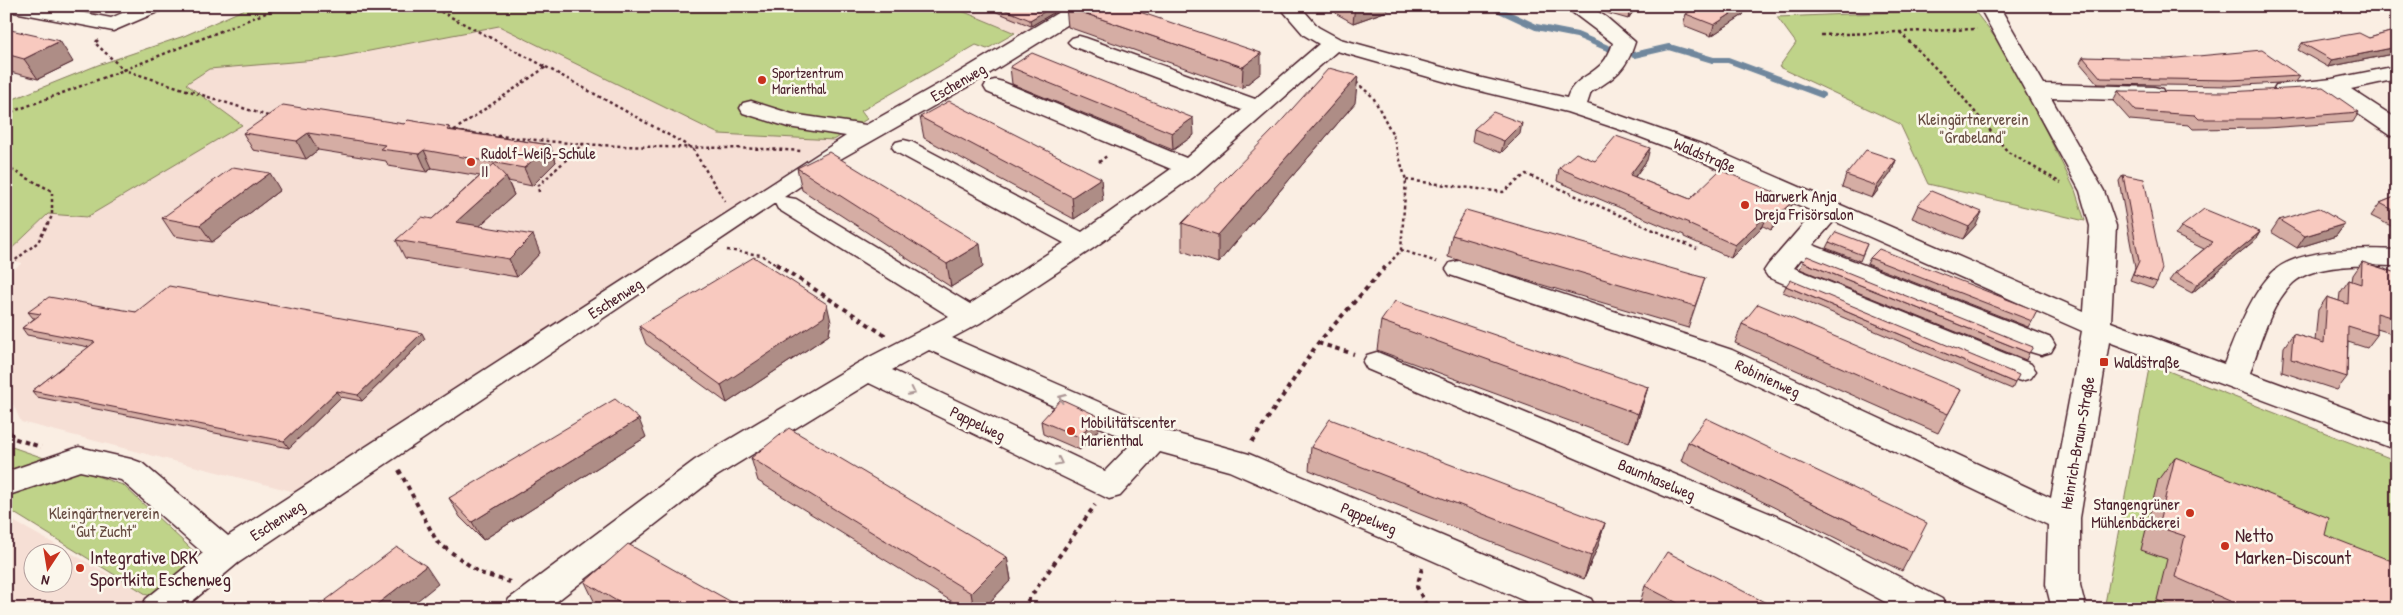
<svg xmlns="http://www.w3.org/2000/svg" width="2403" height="615" viewBox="0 0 2403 615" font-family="'Patrick Hand',sans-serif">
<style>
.built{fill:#f6dfd5;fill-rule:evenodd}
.green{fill:#bfd389;stroke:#84795a}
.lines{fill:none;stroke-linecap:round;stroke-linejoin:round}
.stream{stroke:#6f879d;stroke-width:6}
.minor-casing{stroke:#4a1f2b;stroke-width:3}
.path-far1{stroke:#4a1f2b;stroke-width:2.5;stroke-dasharray:3 3;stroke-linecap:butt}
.path{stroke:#4a1f2b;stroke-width:4;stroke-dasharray:4.5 4.5;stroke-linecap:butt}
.minor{fill:#fbf7ec;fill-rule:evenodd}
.wall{fill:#d5ada4;stroke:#4a1f2b}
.shaded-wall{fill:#ae8d86;stroke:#4a1f2b}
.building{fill:#f8c9bf;stroke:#4a1f2b}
.oneway{stroke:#ab9695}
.poi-dot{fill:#c8321e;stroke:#fbf7ec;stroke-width:2}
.labels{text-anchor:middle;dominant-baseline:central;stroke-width:5;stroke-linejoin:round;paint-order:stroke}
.far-poi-label{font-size:14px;fill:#4a1f2b;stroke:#fbf7ec;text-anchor:start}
.street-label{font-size:16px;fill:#4a1f2b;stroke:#fbf7ec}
.park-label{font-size:16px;fill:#674c42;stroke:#fbf7ec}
.poi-label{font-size:16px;fill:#4a1f2b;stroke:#fbf7ec;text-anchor:start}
.near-poi-label{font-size:19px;fill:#4a1f2b;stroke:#fbf7ec;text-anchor:start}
</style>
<rect width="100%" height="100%" fill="#faeee3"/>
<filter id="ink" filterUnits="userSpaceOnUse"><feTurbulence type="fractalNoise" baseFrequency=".02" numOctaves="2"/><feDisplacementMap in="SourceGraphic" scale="10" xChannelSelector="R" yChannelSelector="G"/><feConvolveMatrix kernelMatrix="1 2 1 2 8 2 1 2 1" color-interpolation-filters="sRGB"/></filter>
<g filter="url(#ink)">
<g class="built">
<polygon points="469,6 719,134 834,140 707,226 299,493 21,422 6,388 6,275 22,263 6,259 6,254 48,214 229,115 186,84 209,69"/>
<polygon points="950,6 1067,6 1023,32 1015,33"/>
<path d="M6 517 154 599 142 609H6ZM32 552H62V582H32Z"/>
</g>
<g class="green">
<polygon points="252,6 950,6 1015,33 987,49 976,45 861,111 867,119 834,140 719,134 499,26 328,59 209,69 186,84 242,125 87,217 48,214 6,254 6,102 98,65 184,36"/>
<polygon points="1973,9 2004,49 2027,92 2075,190 2085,221 1928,184 1900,124 1779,67 1796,43 1777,17"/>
<polygon points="2153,365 2397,461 2397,609 2104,609 2149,368"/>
<polygon points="6,445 123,485 202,559 154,599 6,508"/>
</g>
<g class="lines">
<g class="stream">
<polyline points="1491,6 1536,27 1577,35 1610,49"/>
<polyline points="1634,55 1669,47 1713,60 1728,60 1822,95"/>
</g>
<g class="minor-casing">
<g id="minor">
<polygon points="6,6 47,6 111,18 138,6 165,6 162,10 113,31 14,12 7,10"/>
<path d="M1069 6H1094L1091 10 974 83 842 158 784 197 796 199 970 304 1064 243 896 152 892 147 896 142 904 140 912 142 1082 232 1171 169 987 92 984 87 987 82 995 80 1003 82 1186 158 1242 110 1072 46 1068 42 1072 38 1079 36 1086 38 1255 99 1319 44 1304 35 1279 6H1300L1318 27 1340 39 1478 77 1567 98C1576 71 1602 79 1613 43L1564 6H1589L1606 17 1635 42C1627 69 1615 78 1591 92L1587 104 1701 144 2084 311 2090 226 2080 191 1979 6H1999L2044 84 2154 87 2162 89 2165 94 2162 99 2154 101 2051 98 2104 191 2116 226 2111 322 2224 364C2237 333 2249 297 2272 273 2295 248 2365 248 2397 250V266C2368 265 2314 263 2293 283 2270 305 2260 344 2250 373L2397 427V450L2109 342 2080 518V585L2086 609H2052L2046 585 2048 525 1712 364 1450 275 1446 269 1450 263 1459 261 1468 263 1732 350 2051 498 2082 331 1834 221 1813 245 2051 338 2055 345 2051 352 2041 355 2031 352 1801 259 1794 268 2031 364 2036 371 2031 378 2021 381 2011 378 1768 277 1764 271 1768 265 1814 212 1685 154 1627 132 1567 112 1464 87 1337 51 1198 173 1092 249 980 323 952 338 1163 430 1249 454 1591 599 1596 609H1543L1229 471 1160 452 1120 496 1109 499 869 383 717 476 547 609H504L509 599 695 460 858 363 949 316 778 209 775 203 238 563 183 609H141L146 599 203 553 121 480 80 471 6 496V472L79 447 131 459 142 463 228 536 846 136 788 127 743 113 740 108 743 103 751 101 792 114 866 125 958 73ZM929 350 1133 442 1105 471 892 370Z"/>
<polygon points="2397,66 2397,79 2351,89 2397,119 2397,137 2389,135 2328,93 2284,97 2276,95 2273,90 2276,85 2332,79"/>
<polygon points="1377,352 1803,527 1942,599 1947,609 1898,609 1779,545 1367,369 1363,362 1367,355"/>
</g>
</g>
<g class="path-far1">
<polyline points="430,6 546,67 453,131"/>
<polyline points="1900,32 1956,89 2008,152 2061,183"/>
<polyline points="1821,35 1977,29"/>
<polyline points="98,40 95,43 124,70 271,117"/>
<polyline points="546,67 692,148 725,201"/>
<polyline points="1356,82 1373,97 1392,133 1406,180 1401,250 1387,266"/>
<polyline points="6,114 124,70 283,6"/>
<path d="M450 131C494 135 539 141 583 144 656 149 729 146 801 151"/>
<polyline points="1099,162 1108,155"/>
<polyline points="6,167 52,191 52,216 38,242 8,266"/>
<polyline points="1406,180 1503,192 1526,174 1697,249"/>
<polyline points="539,192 538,186 583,144"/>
<polyline points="727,250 761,255 778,266"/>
<polyline points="1401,250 1437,262"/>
</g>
<g class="path">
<polyline points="776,264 886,336"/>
<polyline points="6,267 9,264"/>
<polyline points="1318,343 1354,354"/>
<polyline points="6,424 13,438 41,447"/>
<polyline points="1252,442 1318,343 1388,264"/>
<polyline points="399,470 437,542 480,573 510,582"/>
<polyline points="1422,568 1417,587 1428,609"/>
<polyline points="1022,609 1095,505"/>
</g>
<use href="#minor" class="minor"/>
</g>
<g class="wall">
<polygon points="982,6 1065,6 1031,26"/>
<polygon points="1329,6 1387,6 1387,11 1353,23 1337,14"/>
<polygon points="1601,6 1637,6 1628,19 1600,11"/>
<polygon points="1698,6 1746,6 1743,15 1711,36 1683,25 1686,14"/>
<polygon points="1066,7 1261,73 1242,88 1068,27"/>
<polygon points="6,29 73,62 38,79 6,71"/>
<polygon points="2397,30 2397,53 2328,67 2298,50 2302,43 2369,38"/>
<polygon points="2083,57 2300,76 2296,82 2228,86 2098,84 2080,63"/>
<polygon points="1010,67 1194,135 1173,150 1012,84"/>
<polygon points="2118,91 2359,112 2353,122 2267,128 2193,129 2189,125 2130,120 2113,101"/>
<polygon points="1355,103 1218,263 1182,251 1182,223"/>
<polygon points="920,117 1103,200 1074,219 924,138"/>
<polygon points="404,124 449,127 451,130 550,145 556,162 532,186 508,181 514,195 479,226 540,253 517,277 405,258 396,240 432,219 480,176 432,168 427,172 388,166 386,161 318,150 306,159 253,150 243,133"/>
<polygon points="1474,129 1520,134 1501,153 1472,141"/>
<polygon points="1647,160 1635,177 1690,199 1794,200 1789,212 1771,230 1763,226 1731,258 1684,237 1684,235 1557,181 1559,168 1595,161"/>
<polygon points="1896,160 1891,173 1872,198 1842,187 1846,175"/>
<polygon points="797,168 983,267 951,287 802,190"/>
<polygon points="2123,175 2157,282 2153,288 2130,280 2135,268 2119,181"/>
<polygon points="280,190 212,242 174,236 162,218"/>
<polygon points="2397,196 2397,229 2371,216 2380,203"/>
<polygon points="1918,205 1976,225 1963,239 1912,218"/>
<polygon points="2279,220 2345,224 2336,236 2297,248 2271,232"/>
<polygon points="2181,227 2260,232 2255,240 2192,293 2169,281 2175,273 2204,249 2175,235"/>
<polygon points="1452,235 1705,278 1688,328 1448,257"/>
<polygon points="1829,242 1867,244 1860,261 1826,248"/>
<polygon points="1870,258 2037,311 2028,327 1867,264"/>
<polygon points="1803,262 2029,353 2026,360 1800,269"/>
<polygon points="2362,262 2397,273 2397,331 2394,334 2377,329 2377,335 2367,348 2348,342 2347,377 2337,390 2282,372 2284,347 2293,334 2315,341 2318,310 2327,297 2339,301 2340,293 2349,280 2352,281 2353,275"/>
<polygon points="1786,286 2015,383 2012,389 1783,292"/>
<polygon points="28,312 136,312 425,339 362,401 341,397 289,448 37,397 32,391 89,347 27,335 22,328 35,318 33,318"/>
<polygon points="1381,321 1648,387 1639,416 1629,443 1377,350"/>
<polygon points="831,322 829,335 727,403 646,344 639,326"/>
<polygon points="1742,324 1961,390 1938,433 1735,343"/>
<polygon points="1041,421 1099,429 1080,450 1043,434"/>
<polygon points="646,437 483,540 460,517 449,498"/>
<polygon points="1688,442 1912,552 1902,571 1681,461"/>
<polygon points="1311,447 1605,523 1598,546 1584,579 1309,470"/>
<polygon points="2175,457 2325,535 2397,609 2176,609 2157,600 2167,559 2141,550 2158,480"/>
<polygon points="751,458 1007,557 1011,580 983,609 964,609 758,481"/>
<polygon points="585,582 744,609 602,609 596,605"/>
<polygon points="1645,586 1778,609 1638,609"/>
</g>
<g class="shaded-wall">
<polygon points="1054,6 1065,6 1031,26 1030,20"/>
<polygon points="1355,6 1387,6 1387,11 1353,23"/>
<polygon points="1631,6 1637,6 1628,19 1630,7"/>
<polygon points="1743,6 1746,6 1743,15 1711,36 1714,25"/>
<polygon points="60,41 73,62 38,79 24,59"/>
<polygon points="2397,47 2397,53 2328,67 2332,60"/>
<polygon points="1261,53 1261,73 1242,88 1243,67"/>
<polygon points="1358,76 1355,103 1218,263 1218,235"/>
<polygon points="1193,118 1194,135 1173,150 1172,133"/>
<polygon points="1522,123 1520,134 1501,153 1504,141"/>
<polygon points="308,133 318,150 306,159 297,141"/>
<polygon points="550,145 556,162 532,186 524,168"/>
<polygon points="1650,148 1647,160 1627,187 1630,175"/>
<polygon points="424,150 432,168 427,172 419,154"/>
<polygon points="1896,160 1891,173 1872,198 1877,186"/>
<polygon points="270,173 280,190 212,242 200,225"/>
<polygon points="506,177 514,195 464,240 456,222"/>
<polygon points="1101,178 1103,200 1074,219 1072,197"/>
<polygon points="1794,200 1789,212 1771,230 1776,217"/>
<polygon points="1982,212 1976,225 1963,239 1969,227"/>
<polygon points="1768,214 1763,226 1731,258 1735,245"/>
<polygon points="2345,224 2336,236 2297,248 2305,236"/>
<polygon points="2260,232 2255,240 2192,293 2197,284"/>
<polygon points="533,235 540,253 517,277 509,259"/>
<polygon points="980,244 983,267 951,287 947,264"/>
<polygon points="827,304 831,322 829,335 727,403 721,385"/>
<polygon points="422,333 425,339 362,401 358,395"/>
<polygon points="1648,387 1639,416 1629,443 1638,414"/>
<polygon points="337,391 341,397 289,448 284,441"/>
<polygon points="1098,416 1099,429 1080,450 1079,437"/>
<polygon points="639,419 646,437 483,540 472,522"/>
<polygon points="1605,523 1598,546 1584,579 1591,556"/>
<polygon points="1007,557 1011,580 983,609 974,609 971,593"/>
<polygon points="426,566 438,584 407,609 371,609"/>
</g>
<g class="building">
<polygon points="996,6 1054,6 1030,20"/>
<polygon points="1067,6 1122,6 1261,53 1243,67 1066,7"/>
<polygon points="1698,6 1743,6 1714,25 1686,14"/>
<polygon points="6,29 60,41 24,59 6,54"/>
<polygon points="2397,30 2397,47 2332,60 2302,43 2359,33 2369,38"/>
<polygon points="2262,50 2300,76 2231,80 2101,78 2083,57 2166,59"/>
<polygon points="1032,53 1193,118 1172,133 1010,67"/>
<polygon points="1329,68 1358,76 1218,235 1182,223 1275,128"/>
<polygon points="2323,87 2359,112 2273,119 2199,119 2195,115 2136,111 2118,91 2227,92"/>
<polygon points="949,101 1101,178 1072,197 920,117"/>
<polygon points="283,105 404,124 408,120 449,127 447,130 550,145 524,168 424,150 419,154 380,149 385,145 308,133 297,141 243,133"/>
<polygon points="1493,112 1522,123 1504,141 1474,129"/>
<polygon points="1616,136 1650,148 1630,175 1690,199 1720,170 1794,200 1776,217 1768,214 1735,245 1688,224 1689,223 1559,168 1576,153 1595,161"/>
<polygon points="1866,150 1896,160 1877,186 1846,175"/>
<polygon points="829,152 980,244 947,264 797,168"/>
<polygon points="494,164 506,177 456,222 533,235 509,259 396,240 422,217 432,219"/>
<polygon points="233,167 270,173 200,225 162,218"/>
<polygon points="2123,175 2144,179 2162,269 2157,282 2133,274 2139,261"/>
<polygon points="1931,191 1982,212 1969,227 1918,205"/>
<polygon points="2397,196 2397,212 2380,203"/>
<polygon points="2318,208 2345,224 2305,236 2279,220"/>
<polygon points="2204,209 2260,232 2197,284 2175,273 2213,242 2181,227"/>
<polygon points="1466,210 1705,278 1695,306 1452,235"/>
<polygon points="1836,232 1867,244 1862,255 1829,242"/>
<polygon points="1879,249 2037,311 2032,321 1870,258"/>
<polygon points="1807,256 2033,347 2029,353 1803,262"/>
<polygon points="754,257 827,304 824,317 721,385 639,326"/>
<polygon points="2362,262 2397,273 2397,319 2377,313 2377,335 2348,326 2347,377 2291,359 2293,334 2324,343 2327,297 2348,304 2349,280 2361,284"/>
<polygon points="1790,280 2019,375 2015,383 1786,286"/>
<polygon points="169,286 422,333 358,395 337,391 284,441 32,391 95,342 22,328 41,314 28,312 49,297 136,312"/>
<polygon points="1395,301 1648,387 1638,414 1381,321"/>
<polygon points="1758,304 1961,390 1948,414 1742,324"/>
<polygon points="615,399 639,419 472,522 449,498"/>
<polygon points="1061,399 1098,416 1079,437 1041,421"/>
<polygon points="1706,418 1927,523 1912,552 1688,442"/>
<polygon points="1330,419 1605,523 1591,556 1311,447"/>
<polygon points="789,428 1007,557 971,593 751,458"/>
<polygon points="2175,457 2329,518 2325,535 2397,563 2397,609 2248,609 2175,577 2185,536 2158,527"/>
<polygon points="628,544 744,609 630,609 585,582"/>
<polygon points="397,547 426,566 371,609 314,609"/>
<polygon points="1667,552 1778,609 1689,609 1645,586"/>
</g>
<defs><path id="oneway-chevron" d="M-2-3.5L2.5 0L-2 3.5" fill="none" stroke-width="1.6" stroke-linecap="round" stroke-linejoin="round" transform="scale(1.25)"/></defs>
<g class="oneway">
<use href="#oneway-chevron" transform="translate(912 392) rotate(26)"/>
<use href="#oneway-chevron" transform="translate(1062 398) rotate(-156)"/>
<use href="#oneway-chevron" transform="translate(1059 462) rotate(26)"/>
</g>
</g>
<g class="poi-dot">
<circle cx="762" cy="80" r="5"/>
<circle cx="471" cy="162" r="5"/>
<circle cx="1745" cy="205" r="5"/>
<rect x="2099" y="357" width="10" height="10" rx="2.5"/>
<circle cx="1071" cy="431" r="5"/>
<circle cx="2190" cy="513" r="5"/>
<circle cx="2225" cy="546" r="5"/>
<circle cx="80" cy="568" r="5"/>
</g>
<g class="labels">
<g class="far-poi-label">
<text x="772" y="72">Sportzentrum<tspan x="772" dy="16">Marienthal</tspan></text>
</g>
<g class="street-label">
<text transform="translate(958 82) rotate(-30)">Eschenweg</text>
<text transform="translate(1705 155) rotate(23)">Waldstraße</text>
<text transform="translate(615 298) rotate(-33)">Eschenweg</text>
<text transform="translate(1768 378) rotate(25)">Robinienweg</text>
<text transform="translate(978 423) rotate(26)">Pappelweg</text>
<text transform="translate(2077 443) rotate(-80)">Heinrich-Braun-Straße</text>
<text transform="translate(1657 479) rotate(23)">Baumhaselweg</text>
<text transform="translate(1369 518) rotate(23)">Pappelweg</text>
<text transform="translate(277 520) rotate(-33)">Eschenweg</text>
</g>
<g class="park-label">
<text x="1973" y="119">Kleingärtnerverein<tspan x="1973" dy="18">"Grabeland"</tspan></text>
<text x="104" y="513">Kleingärtnerverein<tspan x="104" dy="18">"Gut Zucht"</tspan></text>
</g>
<g class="poi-label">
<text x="481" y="153">Rudolf-Weiß-Schule<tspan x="481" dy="18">II</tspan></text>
<text x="1755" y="196">Haarwerk Anja<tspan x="1755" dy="18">Dreja Frisörsalon</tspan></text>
<text x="2114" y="362">Waldstraße</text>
<text x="1081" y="422">Mobilitätscenter<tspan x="1081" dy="18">Marienthal</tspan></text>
<text x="2180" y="504" text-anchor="end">Stangengrüner<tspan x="2180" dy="18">Mühlenbäckerei</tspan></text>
</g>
<g class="near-poi-label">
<text x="2235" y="535">Netto<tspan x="2235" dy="22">Marken-Discount</tspan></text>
<text x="90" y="557">Integrative DRK<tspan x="90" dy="22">Sportkita Eschenweg</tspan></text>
</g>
</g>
<rect width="2403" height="615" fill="none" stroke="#fbf7ec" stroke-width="25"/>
<rect x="12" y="12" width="2378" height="590" fill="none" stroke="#4a1f2b" stroke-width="2" filter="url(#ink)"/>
<g transform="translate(48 568) rotate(192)"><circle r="24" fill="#fbf7ec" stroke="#b4a19f"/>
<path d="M0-4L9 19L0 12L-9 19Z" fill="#c8321e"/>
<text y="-8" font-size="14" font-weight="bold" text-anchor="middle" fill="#4a1f2b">N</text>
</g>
</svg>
